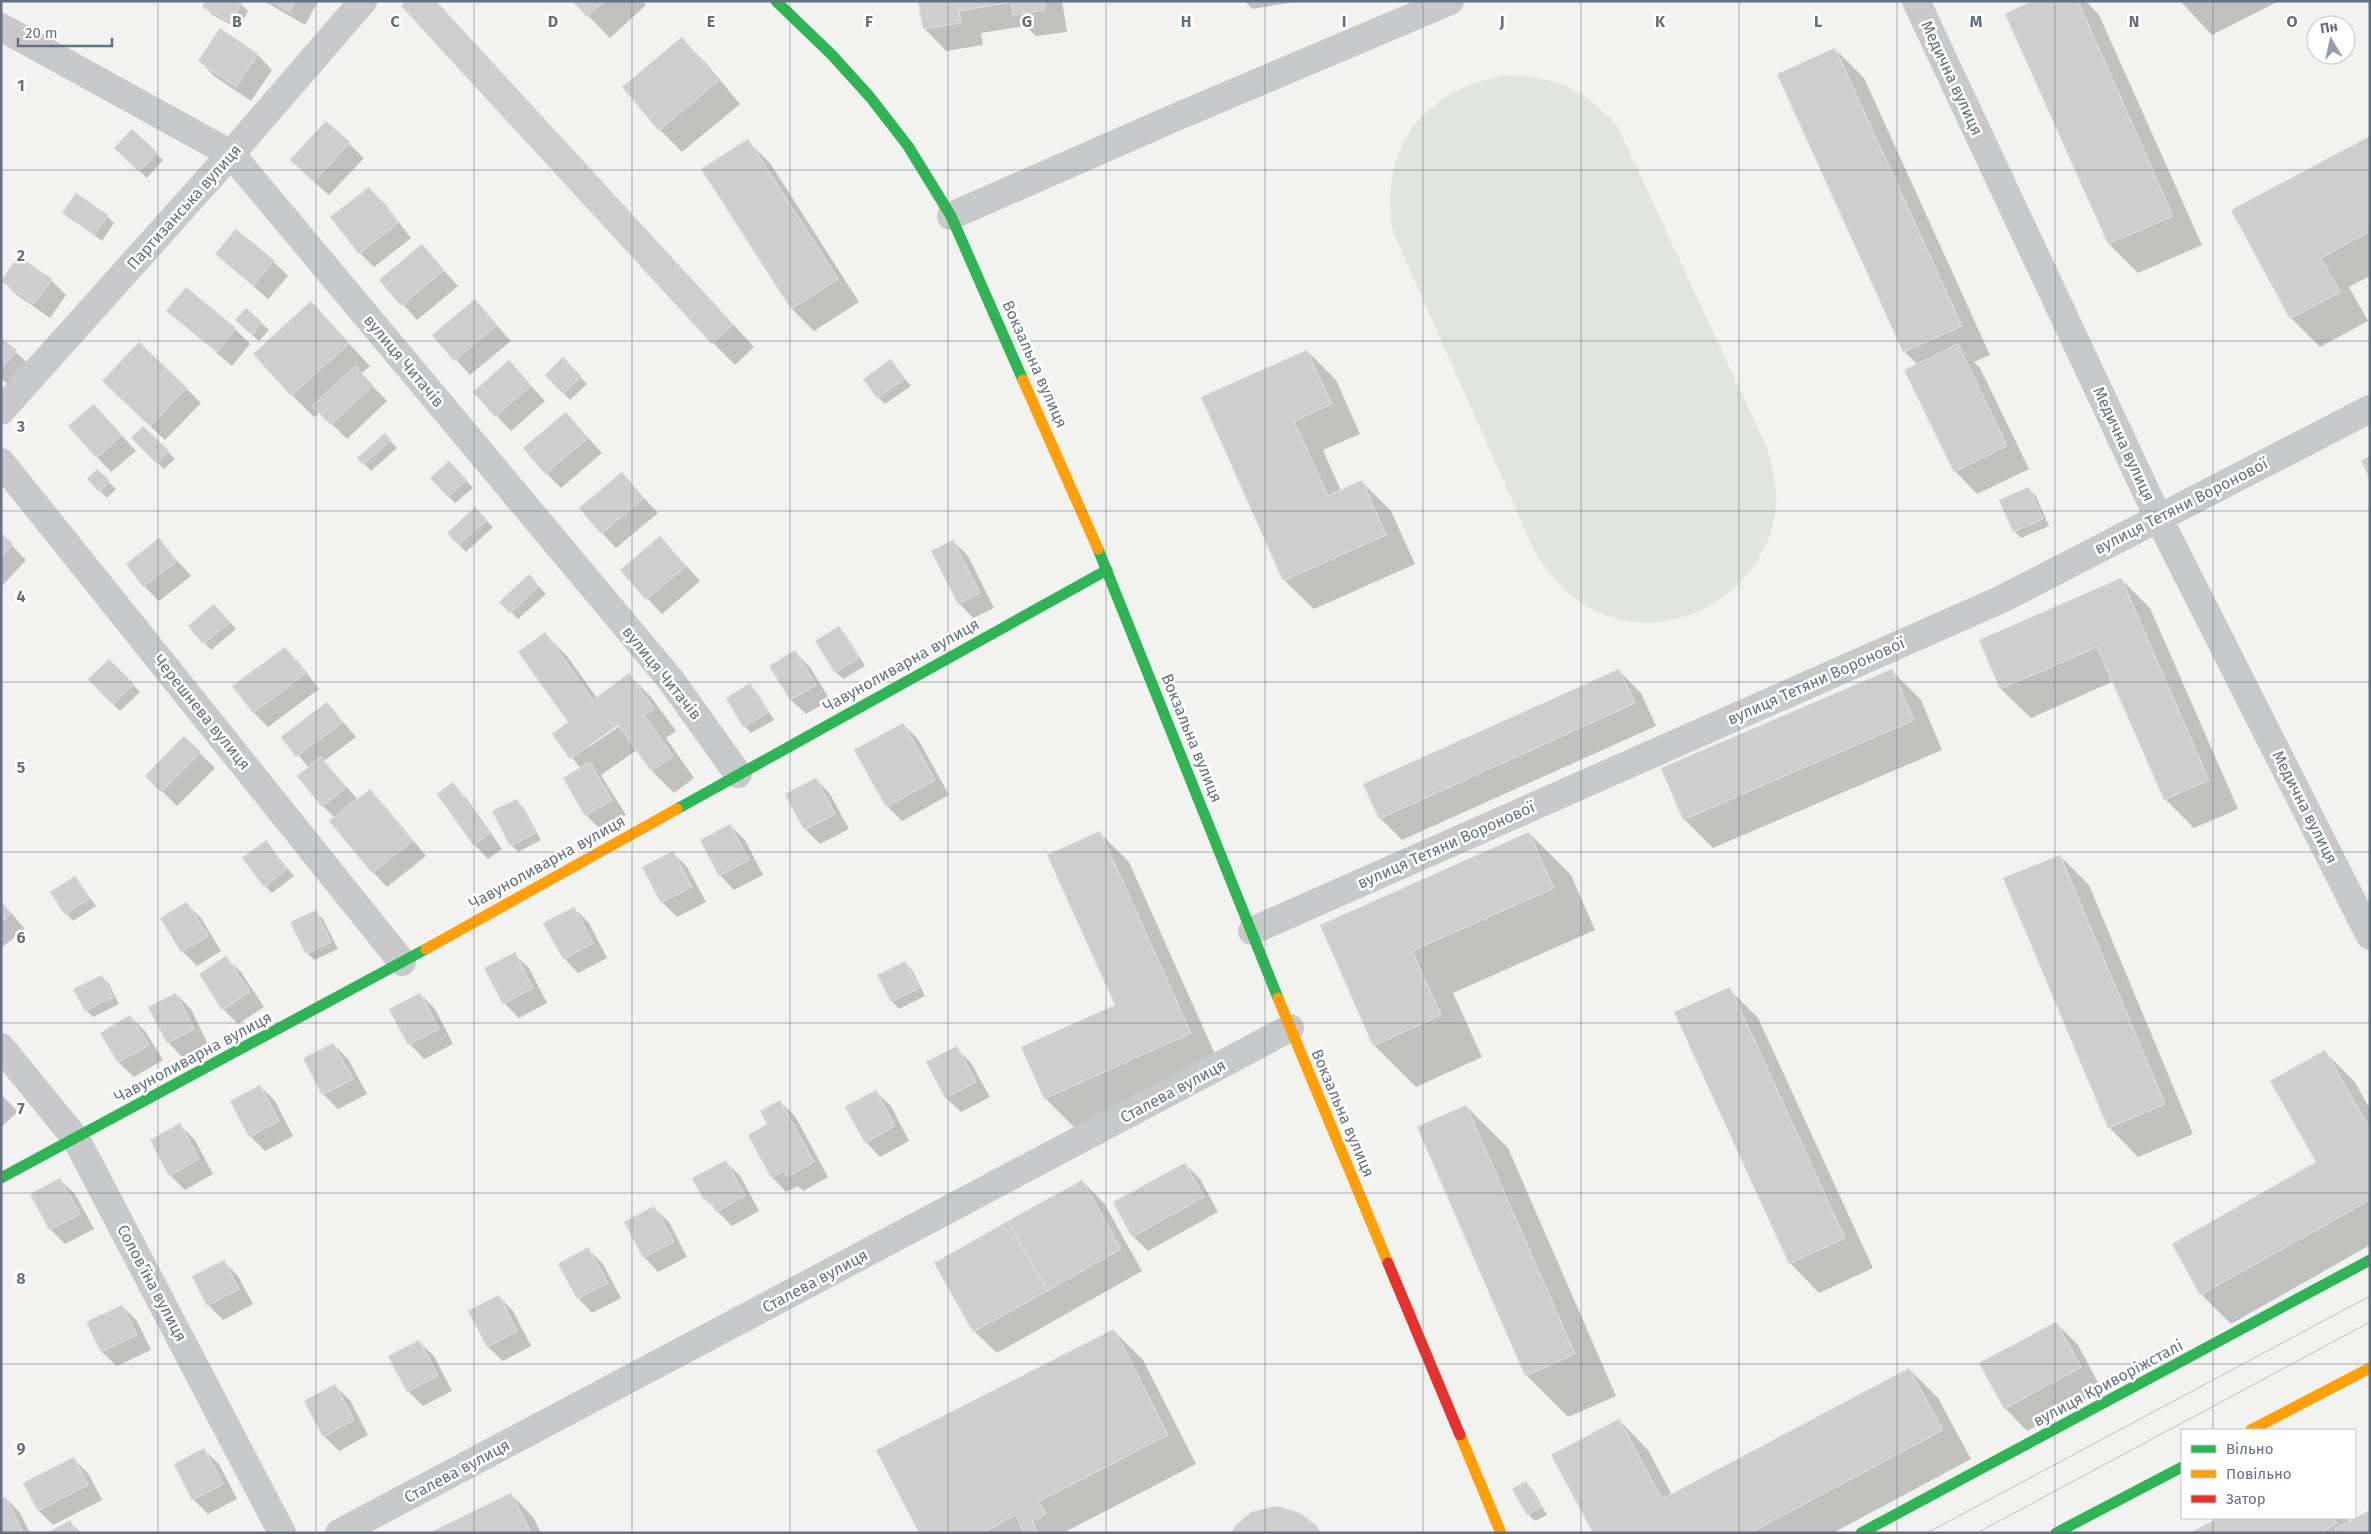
<svg xmlns="http://www.w3.org/2000/svg" width="2371" height="1534" viewBox="0 0 2371 1534" font-family="'Fira Sans',sans-serif">
<style>
.green{fill:#e2e5df}
.shadow{fill:#0003;fill-rule:evenodd}
.building{fill:#cdcecd;stroke:#e2e2e0}
.lines{fill:none;stroke-linecap:round;stroke-linejoin:round}
.street{stroke:#c8c9ca;stroke-width:28}
.fast{stroke:#30b455;stroke-width:11}
.slow{stroke:#ff9f0a;stroke-width:11}
.jam{stroke:#e5322d;stroke-width:11}
.tram{stroke:#bec0c0;stroke-width:1}
.grid{fill:none;stroke:#637180;stroke-width:1;stroke-opacity:0.55}
.labels{text-anchor:middle;dominant-baseline:central;stroke-width:5;stroke-linejoin:round;paint-order:stroke}
.street-label{font-size:16px;fill:#637180;stroke:#fff}
.grid-label{font-size:16px;text-anchor:middle;font-weight:bold;fill:#637180;stroke:#fff;stroke-width:5;stroke-linejoin:round;paint-order:stroke}
</style>
<rect width="100%" height="100%" fill="#f2f3f0"/>
<path class="green" d="M1508 75C1562 79 1579 86 1617 125L1768 450C1772 469 1778 487 1776 506 1767 597 1662 654 1583 604 1561 590 1546 570 1533 548L1393 232C1378 147 1425 88 1508 75Z"/>
<g class="shadow">
<polygon points="264,1 318,1 305,25"/>
<polygon points="436,1 754,347 735,365 713,343"/>
<polygon points="574,1 643,1 646,5 610,38"/>
<polygon points="920,1 1062,1 1067,32 1036,36 1025,26 981,33 983,45 946,51 924,28"/>
<polygon points="1245,1 1300,1 1252,9"/>
<polygon points="2035,1 2086,1 2099,15 2202,245 2138,273 2109,244 2006,14"/>
<polygon points="2180,1 2279,1 2212,35"/>
<polygon points="241,4 248,11 239,29 211,14 204,7"/>
<polygon points="220,30 258,55 272,70 251,101 214,76 200,61"/>
<polygon points="682,39 704,61 740,104 682,152 660,130"/>
<polygon points="1835,49 1864,78 1990,355 1974,362 1980,368 2029,469 1977,494 1955,471 1918,365 1904,351"/>
<polygon points="327,123 364,158 329,195 306,175"/>
<polygon points="132,130 163,160 147,178 122,155"/>
<polygon points="2370,137 2370,276 2349,287 2368,321 2320,347 2291,318"/>
<polygon points="747,141 770,163 859,302 814,331 792,309 702,170"/>
<polygon points="369,189 384,203 411,238 374,267 360,253"/>
<polygon points="64,213 107,216 114,223 102,241"/>
<polygon points="422,246 458,286 417,320 381,280"/>
<polygon points="216,254 273,261 288,276 268,299"/>
<polygon points="19,258 51,280 66,295 50,318 17,295 2,281"/>
<polygon points="475,301 511,341 470,375 434,335"/>
<polygon points="311,303 370,366 361,374 387,401 347,439 320,412 314,417 292,395"/>
<polygon points="246,310 269,330 259,341 244,327"/>
<polygon points="168,311 235,329 250,344 232,366"/>
<polygon points="1,339 31,366 13,388 1,379"/>
<polygon points="1307,351 1336,380 1360,434 1323,450 1341,491 1362,482 1391,511 1415,564 1314,609 1284,580 1203,398"/>
<polygon points="563,359 587,384 570,400 546,375"/>
<polygon points="891,361 911,386 885,404 878,397"/>
<polygon points="509,362 545,401 511,431 475,392"/>
<polygon points="186,388 201,403 165,440 118,396"/>
<polygon points="94,405 136,451 111,472 97,457"/>
<polygon points="566,414 602,453 561,488 546,473"/>
<polygon points="143,427 175,459 164,469 133,438"/>
<polygon points="385,435 397,448 371,471 359,458"/>
<polygon points="456,469 473,488 455,503 448,496"/>
<polygon points="97,471 116,489 107,498 88,479"/>
<polygon points="622,474 658,513 616,548 602,533"/>
<polygon points="2029,489 2036,496 2049,526 2021,538 2014,531"/>
<polygon points="482,516 493,527 466,552 459,545"/>
<polygon points="1,535 26,560 1,587"/>
<polygon points="660,537 700,581 662,614 621,570"/>
<polygon points="159,540 191,576 159,601 144,586"/>
<polygon points="953,541 968,556 994,608 973,618 959,603"/>
<polygon points="2121,579 2150,608 2238,809 2194,828 2165,799 2114,681 2031,718 2001,689 1980,641"/>
<polygon points="536,583 546,594 518,619 501,602"/>
<polygon points="221,612 236,629 211,650 189,626"/>
<polygon points="839,628 846,635 865,666 843,679 836,672"/>
<path d="M545 634 567 656 597 698 629 675 651 697 676 731 666 738 694 778 674 793 652 771 637 750 601 775 626 815 601 830 586 815 581 769 554 734 569 723ZM622 721 624 723 589 747V744Z"/>
<polygon points="285,648 299,663 319,689 268,727 253,712"/>
<polygon points="795,652 810,667 830,700 806,714 791,700 771,666"/>
<polygon points="109,660 140,692 120,711 89,680"/>
<polygon points="1618,670 1641,693 1656,726 1402,840 1380,818"/>
<polygon points="1891,670 1921,700 1942,750 1713,848 1684,819"/>
<polygon points="750,685 757,692 774,720 751,733 744,726"/>
<polygon points="327,703 356,737 324,761 358,800 370,790 384,805 426,856 387,887 373,872 335,818 323,806 309,768 283,737"/>
<polygon points="903,724 918,739 949,795 902,821 887,806 856,750"/>
<polygon points="184,738 215,768 177,806 147,776"/>
<polygon points="816,779 830,794 849,829 820,844 805,829 787,795"/>
<polygon points="452,784 467,799 502,849 488,859 474,844"/>
<polygon points="516,800 523,807 541,840 518,852 511,845"/>
<polygon points="730,825 745,840 763,875 734,890 720,875"/>
<polygon points="1100,833 1129,862 1219,1063 1074,1127 1045,1098 1116,1006"/>
<polygon points="1529,833 1571,875 1595,930 1453,993 1482,1057 1416,1087 1374,1045 1321,926"/>
<polygon points="266,842 294,876 272,893 265,886"/>
<polygon points="672,852 687,867 706,902 677,917 662,902"/>
<polygon points="2060,856 2089,885 2193,1134 2138,1157 2109,1127"/>
<polygon points="75,878 96,906 73,921 66,914"/>
<polygon points="1,901 25,929 1,948"/>
<polygon points="187,904 201,918 221,951 197,966 182,951"/>
<polygon points="574,908 589,923 607,958 578,973 564,958"/>
<polygon points="316,912 323,919 338,949 314,960 307,953"/>
<polygon points="514,954 529,968 547,1003 519,1018 504,1003"/>
<polygon points="226,958 241,972 264,1007 238,1024 223,1009"/>
<polygon points="905,962 912,970 925,996 899,1009 892,1001 879,975"/>
<polygon points="102,977 109,984 119,1004 93,1017 86,1010"/>
<polygon points="1729,989 1758,1018 1873,1268 1819,1293 1790,1263"/>
<polygon points="176,994 191,1009 208,1044 182,1057 168,1042"/>
<polygon points="420,994 435,1009 453,1044 424,1059 410,1044"/>
<polygon points="130,1016 145,1031 163,1060 134,1077 119,1063 101,1033"/>
<polygon points="333,1044 348,1059 367,1094 338,1109 323,1094"/>
<polygon points="956,1048 971,1063 990,1097 961,1112 946,1098 928,1063"/>
<polygon points="2325,1052 2354,1081 2370,1109 2370,1245 2231,1324 2201,1294 2173,1245 2318,1163"/>
<polygon points="260,1086 275,1101 293,1136 265,1151 250,1136"/>
<polygon points="876,1092 891,1106 909,1141 880,1157 866,1142"/>
<polygon points="1,1094 18,1112 1,1127"/>
<polygon points="780,1102 795,1116 828,1177 803,1191 798,1186 786,1192 772,1177 768,1125"/>
<polygon points="1466,1106 1508,1148 1616,1396 1568,1417 1526,1375"/>
<polygon points="180,1125 195,1140 213,1174 185,1190 170,1175"/>
<polygon points="726,1162 741,1177 759,1211 732,1226 705,1199"/>
<polygon points="1185,1164 1200,1179 1218,1212 1148,1251 1133,1236"/>
<polygon points="60,1180 75,1194 94,1229 65,1244 50,1229"/>
<polygon points="1082,1181 1104,1203 1142,1271 997,1353 974,1331 936,1263"/>
<polygon points="654,1208 669,1222 687,1257 658,1272 644,1257"/>
<polygon points="588,1249 603,1264 621,1298 592,1313 578,1298"/>
<polygon points="223,1261 238,1276 253,1304 223,1320 208,1305"/>
<polygon points="498,1296 513,1311 531,1346 503,1361 488,1347 469,1312"/>
<polygon points="122,1306 137,1321 151,1350 117,1366 102,1352 88,1323"/>
<polygon points="2056,1323 2078,1345 2102,1390 2027,1431 2005,1408"/>
<polygon points="1114,1331 1143,1360 1196,1464 1067,1531 1068,1533 920,1533"/>
<polygon points="419,1342 434,1356 452,1391 423,1406 408,1391 390,1357"/>
<polygon points="1909,1369 1938,1398 1971,1459 1833,1533 1594,1533 1619,1420 1648,1450 1672,1495"/>
<polygon points="335,1386 350,1400 368,1435 339,1451 324,1436"/>
<polygon points="204,1450 219,1464 237,1499 208,1514 193,1499 175,1465"/>
<polygon points="73,1459 88,1473 102,1500 53,1525 39,1511"/>
<polygon points="1526,1483 1533,1490 1547,1515 1535,1521 1528,1514"/>
<polygon points="511,1494 533,1517 541,1533 432,1533"/>
<polygon points="6,1498 20,1513 30,1533 1,1533"/>
<polygon points="2221,1518 2347,1518 2349,1522 2370,1533 2193,1533"/>
<polygon points="70,1522 81,1533 49,1533"/>
</g>
<g class="building">
<polygon points="205,1 238,1 242,3 231,22 202,7"/>
<polygon points="271,1 295,1 290,12"/>
<polygon points="406,1 436,1 733,324 712,344 401,6"/>
<polygon points="572,1 604,1 587,17"/>
<polygon points="918,1 1044,1 1045,10 1013,15 1011,2 959,11 961,23 923,29"/>
<polygon points="2032,1 2078,1 2173,216 2108,244 2005,14"/>
<polygon points="220,28 258,54 236,87 198,61"/>
<polygon points="682,37 718,81 659,131 622,87"/>
<polygon points="1835,48 1962,326 1903,352 1777,74"/>
<polygon points="326,121 350,142 314,182 290,160"/>
<polygon points="132,129 157,152 139,172 114,148"/>
<polygon points="2370,136 2370,231 2321,258 2340,292 2290,319 2231,210"/>
<polygon points="748,139 838,279 791,309 701,169"/>
<polygon points="369,187 398,223 359,254 330,217"/>
<polygon points="76,193 108,215 94,235 62,213"/>
<polygon points="236,229 274,260 253,286 215,254"/>
<polygon points="422,244 444,270 401,306 379,280"/>
<polygon points="18,256 52,279 34,304 1,281"/>
<polygon points="186,287 236,328 217,352 166,311"/>
<polygon points="475,299 497,325 454,361 432,335"/>
<polygon points="311,301 349,343 291,396 253,354"/>
<polygon points="246,308 262,322 252,335 235,320"/>
<polygon points="1,338 17,350 1,369"/>
<polygon points="139,342 187,388 150,426 102,381"/>
<polygon points="1958,344 2007,446 1954,472 1904,370"/>
<polygon points="1307,350 1332,404 1294,421 1328,496 1362,480 1386,535 1283,581 1201,397"/>
<polygon points="563,357 581,376 563,394 545,375"/>
<polygon points="891,359 905,379 877,398 863,379"/>
<polygon points="509,360 531,385 495,417 473,392"/>
<polygon points="355,366 373,385 331,425 312,406"/>
<polygon points="94,404 122,435 96,458 68,426"/>
<polygon points="566,412 588,438 545,474 523,448"/>
<polygon points="143,426 169,451 156,463 131,438"/>
<polygon points="385,433 391,440 363,465 357,458"/>
<polygon points="2370,456 2370,479 2361,461"/>
<polygon points="449,461 467,480 448,497 430,478"/>
<polygon points="97,469 110,481 99,492 87,479"/>
<polygon points="622,472 644,498 601,534 579,508"/>
<polygon points="2029,487 2043,519 2013,532 1999,500"/>
<polygon points="475,507 487,520 458,545 447,533"/>
<polygon points="1,533 13,544 1,556"/>
<polygon points="660,536 686,566 646,600 620,570"/>
<polygon points="159,538 177,561 143,587 126,564"/>
<polygon points="953,540 980,593 958,604 931,551"/>
<polygon points="529,574 539,586 510,613 499,602"/>
<polygon points="2121,578 2209,780 2164,800 2097,647 2000,689 1979,640"/>
<polygon points="214,604 230,622 203,644 188,626"/>
<polygon points="839,626 859,658 835,673 815,641"/>
<polygon points="545,632 593,700 629,673 654,709 644,715 673,756 651,771 618,725 570,759 552,734 568,722 518,652"/>
<polygon points="285,647 305,674 253,713 232,686"/>
<polygon points="795,650 816,685 790,700 769,666"/>
<polygon points="109,659 134,684 113,705 88,679"/>
<polygon points="1619,669 1635,703 1379,819 1363,784"/>
<polygon points="1892,669 1914,720 1683,820 1661,768"/>
<polygon points="750,683 768,712 743,727 726,698"/>
<polygon points="327,702 343,722 296,757 281,737"/>
<polygon points="903,723 935,780 886,807 854,750"/>
<polygon points="184,736 201,752 161,792 145,776"/>
<polygon points="321,757 346,787 322,807 297,776"/>
<polygon points="590,762 612,800 585,816 563,778"/>
<polygon points="816,778 835,814 804,830 785,794"/>
<polygon points="453,782 489,834 473,845 437,794"/>
<polygon points="370,789 412,841 372,873 329,821"/>
<polygon points="517,799 535,833 510,846 492,811"/>
<polygon points="730,824 749,860 719,876 700,840"/>
<polygon points="1100,831 1191,1033 1044,1099 1021,1047 1115,1005 1047,855"/>
<polygon points="1529,832 1554,888 1412,951 1441,1015 1373,1046 1320,925"/>
<polygon points="266,840 287,869 264,887 242,858"/>
<polygon points="673,851 692,887 661,903 642,867"/>
<polygon points="2060,855 2165,1104 2108,1128 2003,878"/>
<polygon points="75,876 90,898 65,915 50,892"/>
<polygon points="1,901 11,913 1,922"/>
<polygon points="187,902 208,936 181,952 160,918"/>
<polygon points="574,907 593,943 563,959 543,923"/>
<polygon points="316,910 331,942 306,954 290,922"/>
<polygon points="515,952 533,988 503,1004 484,968"/>
<polygon points="226,956 250,992 222,1010 199,974"/>
<polygon points="905,961 919,988 891,1002 877,975"/>
<polygon points="102,975 113,997 85,1011 73,989"/>
<polygon points="1730,987 1845,1238 1789,1264 1674,1012"/>
<polygon points="176,993 194,1029 167,1043 148,1007"/>
<polygon points="420,993 439,1029 408,1045 389,1009"/>
<polygon points="130,1015 149,1045 118,1063 100,1033"/>
<polygon points="333,1043 353,1079 322,1095 303,1058"/>
<polygon points="957,1046 976,1082 945,1098 926,1062"/>
<polygon points="2325,1050 2370,1129 2370,1200 2200,1295 2172,1244 2316,1162 2270,1081"/>
<polygon points="260,1085 279,1121 249,1137 230,1101"/>
<polygon points="876,1090 895,1126 865,1143 845,1107"/>
<polygon points="780,1100 814,1162 787,1177 784,1171 771,1178 748,1135 767,1124 760,1111"/>
<polygon points="1466,1105 1575,1354 1525,1376 1417,1127"/>
<polygon points="180,1123 199,1159 169,1176 150,1140"/>
<polygon points="726,1160 745,1196 716,1212 708,1198 704,1200 692,1178"/>
<polygon points="1185,1163 1204,1197 1132,1237 1113,1202"/>
<polygon points="60,1178 80,1214 49,1230 30,1194"/>
<polygon points="1082,1180 1121,1249 1047,1291 1008,1221"/>
<polygon points="654,1206 674,1242 643,1258 624,1222"/>
<polygon points="1008,1221 1047,1291 973,1332 934,1263"/>
<polygon points="588,1247 608,1283 577,1299 558,1264"/>
<polygon points="224,1260 239,1289 207,1306 192,1276"/>
<polygon points="499,1295 517,1331 487,1347 468,1311"/>
<polygon points="122,1305 137,1335 101,1352 86,1322"/>
<polygon points="2056,1322 2081,1367 2004,1409 1979,1363"/>
<polygon points="1114,1329 1168,1435 1039,1501 1046,1514 1032,1521 1038,1533 1024,1533 1016,1515 982,1533 919,1533 876,1450"/>
<polygon points="419,1340 438,1376 407,1392 388,1356"/>
<polygon points="1909,1368 1943,1430 1750,1533 1593,1533 1551,1455 1619,1419 1662,1499"/>
<polygon points="335,1384 354,1420 323,1437 304,1401"/>
<polygon points="204,1448 223,1484 192,1500 174,1464"/>
<polygon points="74,1457 88,1485 38,1511 23,1483"/>
<polygon points="1526,1481 1541,1507 1527,1515 1512,1489"/>
<polygon points="511,1493 531,1533 429,1533"/>
<polygon points="6,1497 22,1532 20,1533 1,1533 1,1499"/>
<polygon points="1276,1506 1300,1513 1316,1525 1321,1533 1231,1533 1235,1526 1251,1512"/>
<polygon points="2370,1510 2370,1533 2337,1533 2335,1529"/>
<polygon points="2218,1518 2334,1518 2337,1523 2320,1533 2190,1533"/>
<polygon points="70,1520 77,1533 47,1533"/>
</g>
<g class="lines">
<g class="street">
<polyline points="1916,1 2158,517 2370,936"/>
<polyline points="1,27 231,154 670,679 738,774"/>
<polyline points="951,216 1174,118 1450,1"/>
<polyline points="1,411 231,154 363,1"/>
<polyline points="1,462 402,962"/>
<polyline points="1252,931 2002,599 2370,409"/>
<polyline points="1,1047 76,1139 282,1533"/>
<polyline points="339,1533 1290,1028"/>
</g>
<g class="fast">
<polyline points="776,1 832,55 870,97 908,146 951,216 1023,380"/>
<polyline points="1098,549 1278,998"/>
<polyline points="677,809 1107,570"/>
<polyline points="1,1178 426,949"/>
<polyline points="1861,1533 2370,1260"/>
<polyline points="2056,1533 2182,1467"/>
</g>
<g class="slow">
<polyline points="1023,380 1098,549"/>
<polyline points="426,949 677,809"/>
<polyline points="1278,998 1388,1263"/>
<polyline points="2251,1430 2370,1368"/>
<polyline points="1460,1435 1501,1533"/>
</g>
<polyline class="jam" points="1388,1263 1460,1435"/>
<g class="tram">
<polyline points="1927,1533 2370,1296"/>
<polyline points="1977,1533 2370,1322"/>
</g>
</g>
<path class="grid" d="M158 1V1533M316 1V1533M474 1V1533M632 1V1533M790 1V1533M948 1V1533M1106 1V1533M1265 1V1533M1423 1V1533M1581 1V1533M1739 1V1533M1897 1V1533M2055 1V1533M2213 1V1430M1 170H2370M1 341H2370M1 511H2370M1 682H2370M1 852H2370M1 1023H2370M1 1193H2370M1 1364H2370M2213 1518V1533"/>
<g class="labels">
<g class="street-label">
<text transform="translate(1952 78) rotate(65)">Медична вулиця</text>
<text transform="translate(184 207) rotate(-48)">Партизанська вулиця</text>
<text transform="translate(404 361) rotate(50)">вулиця Читачів</text>
<text transform="translate(1035 364) rotate(66)">Вокзальна вулиця</text>
<text transform="translate(2124 444) rotate(65)">Медична вулиця</text>
<text transform="translate(2181 506) rotate(-27)">вулиця Тетяни Воронової</text>
<text transform="translate(901 665) rotate(-29)">Чавуноливарна вулиця</text>
<text transform="translate(662 673) rotate(51)">вулиця Читачів</text>
<text transform="translate(1816 681) rotate(-24)">вулиця Тетяни Воронової</text>
<text transform="translate(202 712) rotate(51)">Черешнева вулиця</text>
<text transform="translate(1192 738) rotate(68)">Вокзальна вулиця</text>
<text transform="translate(2305 807) rotate(63)">Медична вулиця</text>
<text transform="translate(1446 845) rotate(-24)">вулиця Тетяни Воронової</text>
<text transform="translate(547 862) rotate(-29)">Чавуноливарна вулиця</text>
<text transform="translate(193 1057) rotate(-28)">Чавуноливарна вулиця</text>
<text transform="translate(1173 1091) rotate(-28)">Сталева вулиця</text>
<text transform="translate(1343 1113) rotate(67)">Вокзальна вулиця</text>
<text transform="translate(815 1281) rotate(-28)">Сталева вулиця</text>
<text transform="translate(152 1283) rotate(62)">Соловʼїна вулиця</text>
<text transform="translate(2108 1383) rotate(-28)">вулиця Криворіжсталі</text>
<text transform="translate(457 1471) rotate(-28)">Сталева вулиця</text>
</g>
</g>
<g class="grid-label">
<text x="237" y="27">B</text>
<text x="395" y="27">C</text>
<text x="553" y="27">D</text>
<text x="711" y="27">E</text>
<text x="869" y="27">F</text>
<text x="1027" y="27">G</text>
<text x="1186" y="27">H</text>
<text x="1344" y="27">I</text>
<text x="1502" y="27">J</text>
<text x="1660" y="27">K</text>
<text x="1818" y="27">L</text>
<text x="1976" y="27">M</text>
<text x="2134" y="27">N</text>
<text x="2292" y="27">O</text>
<text x="21" y="91">1</text>
<text x="21" y="261">2</text>
<text x="21" y="432">3</text>
<text x="21" y="602">4</text>
<text x="21" y="773">5</text>
<text x="21" y="943">6</text>
<text x="21" y="1114">7</text>
<text x="21" y="1284">8</text>
<text x="21" y="1454">9</text>
</g>
<rect width="2371" height="1534" fill="none" stroke="#637180" stroke-width="5"/>
<rect x="2181" y="1429" width="175" height="90" fill="#ffffff" stroke="#c1c6cc"/>
<rect x="2191" y="1445" width="25" height="8" fill="#30b455" stroke="#c1c6cc"/>
<text x="2226" y="1454" font-size="15" fill="#637180">Вільно</text>
<rect x="2191" y="1470" width="25" height="8" fill="#ff9f0a" stroke="#c1c6cc"/>
<text x="2226" y="1479" font-size="15" fill="#637180">Повільно</text>
<rect x="2191" y="1495" width="25" height="8" fill="#e5322d" stroke="#c1c6cc"/>
<text x="2226" y="1504" font-size="15" fill="#637180">Затор</text>
<g transform="translate(2331 40) rotate(351)"><circle r="24" fill="#ffffff" stroke="#c1c6cc"/>
<path d="M0-4L9 19L0 12L-9 19Z" fill="#959ea7"/>
<text y="-8" font-size="14" font-weight="bold" text-anchor="middle" fill="#637180">Пн</text>
</g>
<path d="M18 38v8h94v-8" fill="none" stroke="#637180" stroke-width="2.5"/>
<text x="25" y="38" font-size="15" fill="#637180" stroke="#ffffff" stroke-width="4" paint-order="stroke">20 m</text>
</svg>
